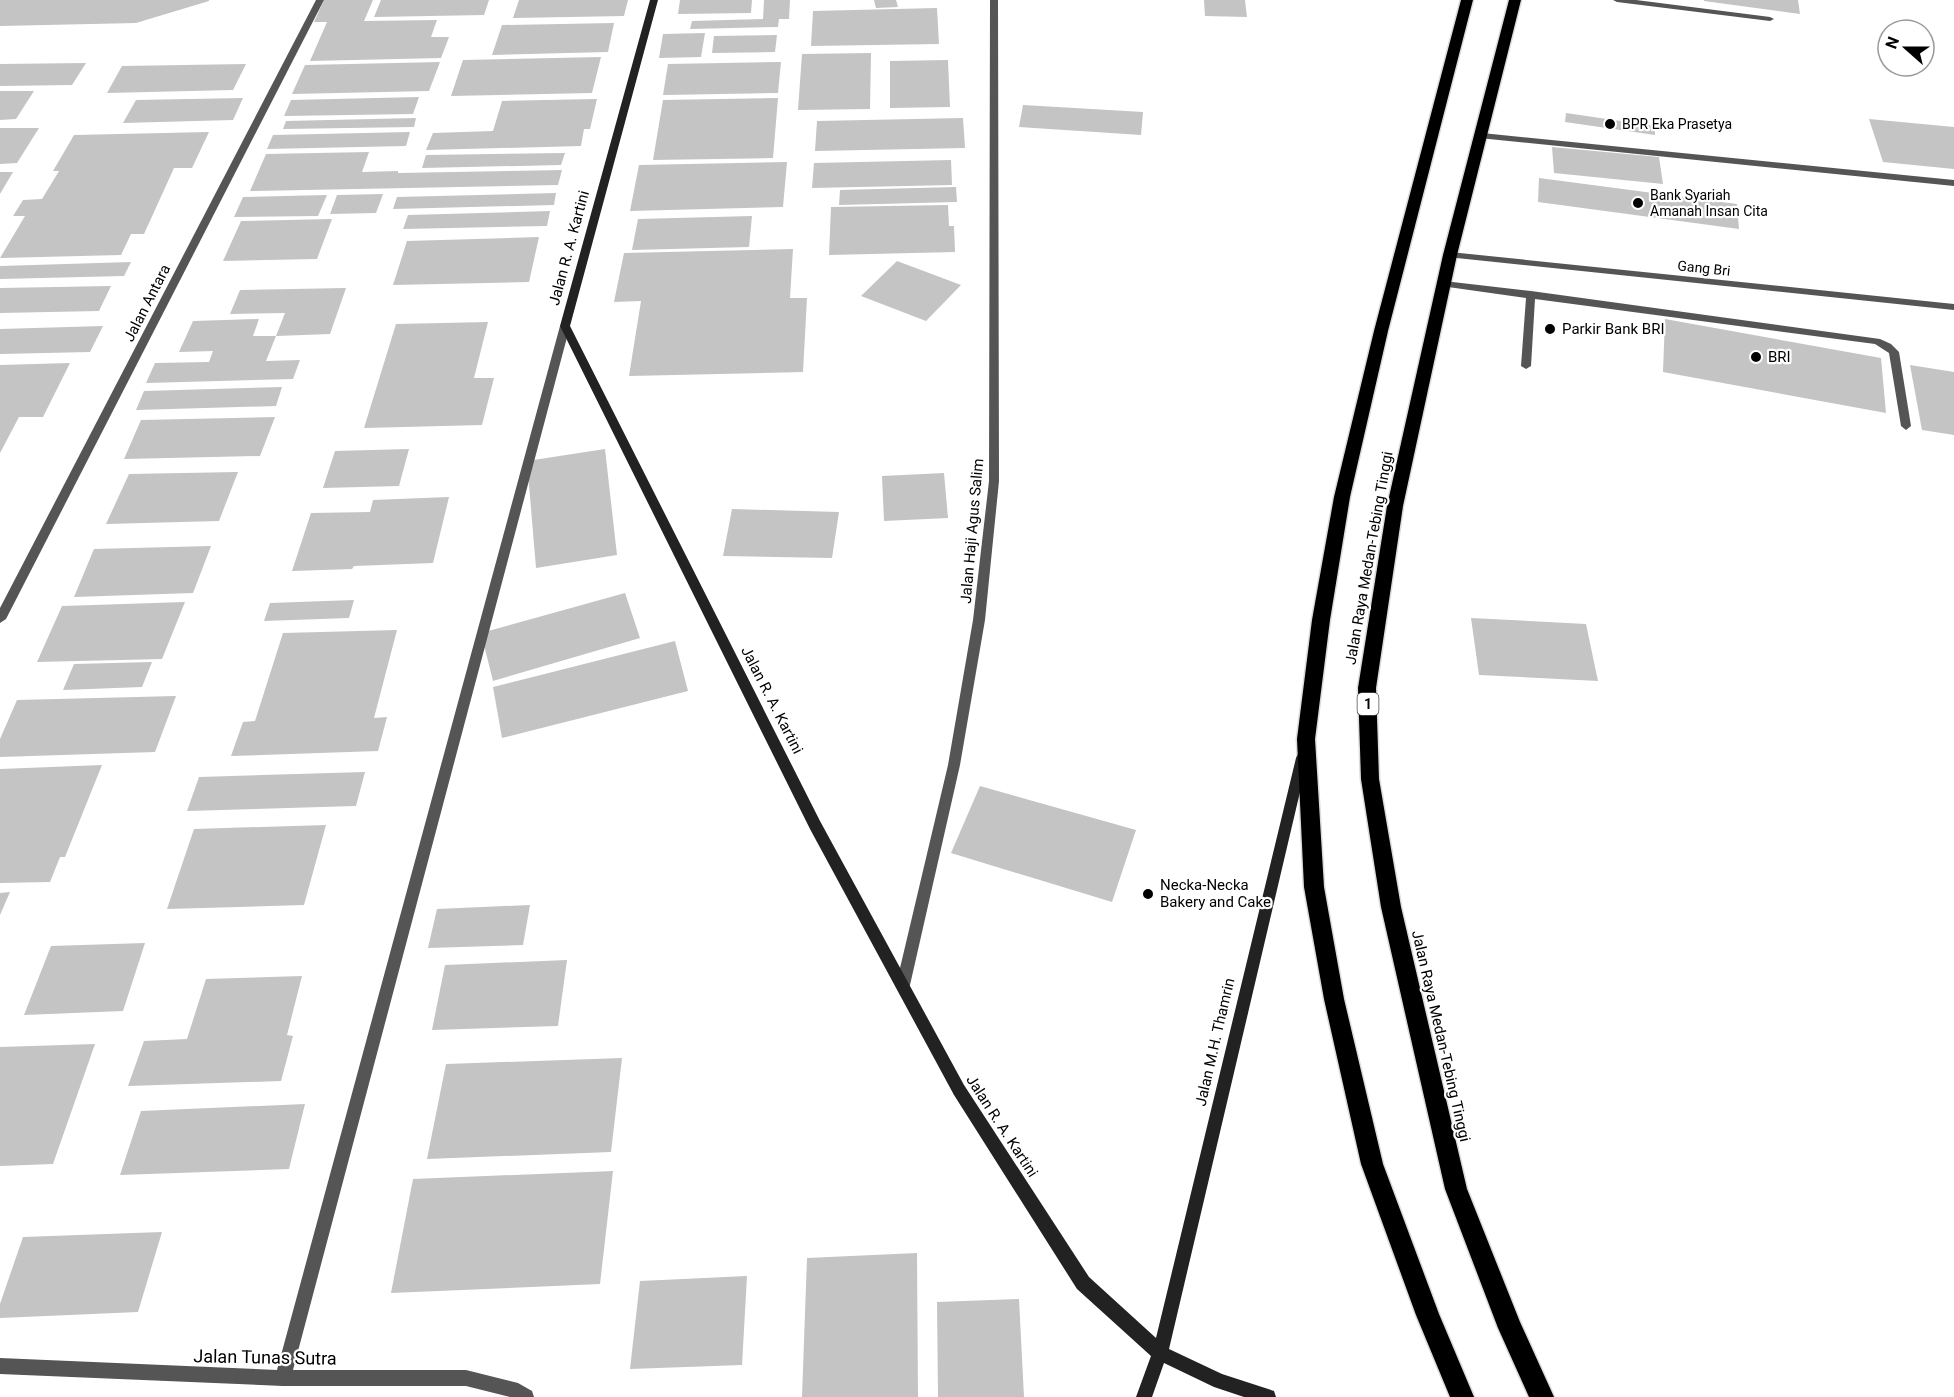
<svg xmlns="http://www.w3.org/2000/svg" width="1954" height="1397" viewBox="0 0 1954 1397" font-family="Roboto,sans-serif">
<style>
.building{fill:#c4c4c4}
.lines{fill:none;stroke-linecap:round;stroke-linejoin:round}
.highway-casing{stroke:#dbdbdb;stroke-width:3}
.lane{fill:#555;fill-rule:evenodd}
.street{fill:#555;fill-rule:evenodd}
.secondary{fill:#222;fill-rule:evenodd}
.highway{fill:#000;fill-rule:evenodd}
.poi-dot{fill:#000;stroke:#fff;stroke-width:2}
.labels{text-anchor:middle;dominant-baseline:central;stroke-width:4.5;stroke-linejoin:round;paint-order:stroke}
.far-poi-label{font-size:14px;fill:#000;stroke:#fff;text-anchor:start}
.far-street-label{font-size:14px;fill:#000;stroke:#fff}
.shield{fill:#fff;stroke:#4c4c4c;stroke-width:1.5}
.shield-label{font-size:14px;font-weight:bold;fill:#000}
.street-label{font-size:15px;fill:#000;stroke:#fff}
.poi-label{font-size:15px;fill:#000;stroke:#fff;text-anchor:start}
.near-street-label{font-size:18px;fill:#000;stroke:#fff}
</style>
<rect width="100%" height="100%" fill="#fff"/>
<g class="building">
<polygon points="0,0 209,0 209,1 136,23 0,26"/>
<polygon points="324,0 373,0 364,21 437,20 431,37 449,37 441,58 310,61 327,22 314,22"/>
<polygon points="381,0 489,0 484,15 374,17"/>
<polygon points="519,0 628,0 624,16 513,18"/>
<polygon points="680,0 752,0 751,13 678,14"/>
<polygon points="764,0 790,0 789,19 779,19 778,27 690,29 692,21 763,19"/>
<polygon points="874,0 896,0 898,7 876,8"/>
<polygon points="1204,0 1245,0 1247,17 1205,16"/>
<polygon points="1704,0 1798,0 1800,14 1704,1"/>
<polygon points="937,8 939,44 811,46 813,11"/>
<polygon points="614,23 608,52 492,55 502,25"/>
<polygon points="705,33 701,57 659,58 663,34"/>
<polygon points="777,35 775,52 712,53 714,36"/>
<polygon points="871,53 870,109 798,110 802,54"/>
<polygon points="601,57 592,93 451,96 463,60"/>
<polygon points="948,60 950,107 890,108 890,61"/>
<polygon points="440,62 429,91 292,94 305,65"/>
<polygon points="781,62 778,93 663,95 668,64"/>
<polygon points="86,63 72,85 0,86 0,64"/>
<polygon points="246,64 233,90 107,93 122,66"/>
<polygon points="0,91 34,91 16,119 0,120"/>
<polygon points="419,97 413,114 284,116 291,100"/>
<polygon points="243,98 233,120 123,123 136,100"/>
<polygon points="778,98 773,158 653,160 663,100"/>
<polygon points="597,99 590,129 584,129 581,146 426,150 433,133 493,131 502,101"/>
<polygon points="1023,105 1143,112 1141,135 1019,127"/>
<polygon points="1566,113 1655,126 1655,135 1565,122"/>
<polygon points="416,118 414,127 283,129 286,121"/>
<polygon points="963,118 965,148 815,151 817,121"/>
<polygon points="1869,119 1954,127 1954,169 1883,162"/>
<polygon points="0,128 39,128 17,163 0,164"/>
<polygon points="209,132 192,168 174,168 144,234 131,234 121,255 0,258 25,216 13,216 23,200 42,199 59,171 53,171 74,135"/>
<polygon points="410,132 406,146 267,149 273,135"/>
<polygon points="1552,147 1659,157 1663,184 1554,173"/>
<polygon points="369,152 362,172 398,171 398,173 562,170 558,185 250,191 266,154"/>
<polygon points="565,153 561,165 422,168 426,155"/>
<polygon points="951,160 952,185 812,188 814,163"/>
<polygon points="787,162 783,207 630,211 639,165"/>
<polygon points="0,172 13,172 0,194"/>
<polygon points="1539,178 1737,204 1739,229 1538,202"/>
<polygon points="956,187 957,202 839,205 840,190"/>
<polygon points="556,193 554,205 393,209 397,197"/>
<polygon points="383,194 376,213 330,214 337,195"/>
<polygon points="327,195 318,216 234,217 243,197"/>
<polygon points="948,205 949,226 954,226 955,252 829,255 831,207"/>
<polygon points="550,211 547,226 403,229 408,215"/>
<polygon points="752,216 749,247 632,250 638,219"/>
<polygon points="332,219 317,259 223,261 241,221"/>
<polygon points="539,237 529,282 393,285 407,241"/>
<polygon points="793,249 790,298 807,298 803,372 629,376 641,301 614,302 624,253"/>
<polygon points="897,261 961,285 926,321 861,296"/>
<polygon points="131,262 124,276 0,279 0,266"/>
<polygon points="111,286 99,311 0,313 0,288"/>
<polygon points="346,288 330,334 276,336 285,313 230,314 240,290"/>
<polygon points="259,319 253,336 276,336 266,361 300,360 293,379 146,383 155,363 209,362 213,351 179,352 193,321"/>
<polygon points="1665,319 1881,358 1886,413 1663,372"/>
<polygon points="488,322 474,378 494,378 482,425 364,428 396,324"/>
<polygon points="103,326 90,352 0,354 0,329"/>
<polygon points="70,363 43,417 19,417 0,453 0,365"/>
<polygon points="1910,365 1954,372 1954,435 1922,430"/>
<polygon points="282,387 276,406 136,410 144,391"/>
<polygon points="275,417 260,456 124,459 141,420"/>
<polygon points="409,449 399,486 323,488 335,451"/>
<polygon points="605,449 617,555 536,568 527,461"/>
<polygon points="238,472 219,521 106,524 129,474"/>
<polygon points="944,473 948,518 884,521 882,476"/>
<polygon points="449,497 433,563 354,566 352,569 292,571 311,513 370,512 373,500"/>
<polygon points="732,509 839,512 832,558 723,556"/>
<polygon points="211,546 193,593 74,597 94,549"/>
<polygon points="625,593 640,638 493,681 481,633"/>
<polygon points="354,600 349,618 264,621 270,603"/>
<polygon points="185,602 162,659 37,662 62,606"/>
<polygon points="1471,618 1586,624 1598,681 1479,675"/>
<polygon points="397,630 374,718 387,717 378,751 231,756 243,722 255,721 283,633"/>
<polygon points="675,641 688,691 502,738 493,687"/>
<polygon points="152,662 142,687 63,690 74,664"/>
<polygon points="176,696 155,752 0,757 0,739 17,700"/>
<polygon points="102,765 65,857 60,857 50,882 0,883 0,769"/>
<polygon points="365,772 356,806 187,811 199,777"/>
<polygon points="980,786 1136,830 1112,902 951,853"/>
<polygon points="326,825 304,905 167,909 194,829"/>
<polygon points="10,892 0,915 0,893"/>
<polygon points="530,905 523,945 428,948 437,909"/>
<polygon points="145,943 123,1011 24,1015 51,946"/>
<polygon points="567,960 558,1026 432,1030 445,965"/>
<polygon points="302,976 287,1035 293,1036 281,1081 128,1086 144,1041 187,1039 206,979"/>
<polygon points="95,1044 53,1164 0,1166 0,1047"/>
<polygon points="622,1058 611,1152 427,1159 446,1064"/>
<polygon points="305,1104 289,1169 120,1175 141,1111"/>
<polygon points="613,1171 600,1284 391,1293 413,1179"/>
<polygon points="162,1232 138,1312 0,1318 0,1304 23,1237"/>
<polygon points="917,1253 918,1397 802,1397 807,1258"/>
<polygon points="747,1276 742,1365 630,1369 640,1281"/>
<polygon points="1019,1299 1024,1397 938,1397 937,1302"/>
</g>
<g class="lines">
<g class="highway-casing">
<g id="highway">
<polygon points="1461,0 1473,0 1388,331 1350,497 1330,620 1315,739 1324,887 1344,999 1383,1164 1439,1314 1474,1397 1450,1397 1416,1315 1361,1164 1324,999 1304,887 1297,739 1312,620 1334,497 1374,331"/>
<polygon points="1509,0 1521,0 1457,255 1403,506 1376,688 1379,779 1401,907 1467,1189 1520,1322 1554,1397 1529,1397 1498,1328 1445,1189 1381,907 1361,779 1358,688 1387,506 1443,255"/>
</g>
</g>
<g class="lane">
<polygon points="1613,0 1636,0 1770,17 1774,19 1770,21 1617,2"/>
<polygon points="1444,281 1531,291 1880,339 1891,344 1899,352 1911,426 1906,430 1901,426 1889,353 1875,344 1535,299 1531,366 1526,369 1521,366 1526,298 1441,286 1441,282"/>
</g>
<g class="street">
<polygon points="316,0 324,0 6,619 0,623 0,608"/>
<polygon points="990,0 998,0 999,481 985,620 960,765 910,985 908,989 903,991 898,989 896,985 948,765 973,620 989,481"/>
<polygon points="1482,133 1954,180 1954,186 1479,138 1479,134"/>
<polygon points="1450,252 1954,304 1954,310 1447,257 1447,253"/>
<polygon points="565,323 570,326 293,1370 466,1370 518,1383 532,1391 534,1397 510,1397 466,1386 283,1386 0,1374 0,1358 277,1370 560,326"/>
</g>
<polygon class="secondary" points="650,0 658,0 570,326 820,821 964,1085 1089,1277 1156,1338 1296,758 1298,754 1306,754 1308,758 1169,1349 1222,1374 1274,1391 1276,1397 1244,1397 1214,1387 1164,1363 1152,1397 1136,1397 1151,1356 1077,1289 954,1095 810,829 560,326"/>
<use href="#highway" class="highway"/>
</g>
<g class="poi-dot">
<circle cx="1610" cy="124" r="6"/>
<circle cx="1638" cy="203" r="6"/>
<circle cx="1550" cy="329" r="6"/>
<circle cx="1756" cy="357" r="6"/>
<circle cx="1148" cy="894" r="6"/>
</g>
<g class="labels">
<g class="far-poi-label">
<text x="1622" y="124">BPR Eka Prasetya</text>
<text x="1650" y="195">Bank Syariah<tspan x="1650" dy="16">Amanah Insan Cita</tspan></text>
</g>
<g class="far-street-label">
<text transform="translate(1704 268) rotate(6)">Gang Bri</text>
</g>
<rect class="shield" x="1357.5" y="693" width="21" height="22" rx="4.5"/>
<g class="shield-label">
<text x="1368" y="704">1</text>
</g>
<g class="street-label">
<text transform="translate(569 248) rotate(-75)">Jalan R. A. Kartini</text>
<text transform="translate(147 303) rotate(-63)">Jalan Antara</text>
<text transform="translate(972 531) rotate(-85)">Jalan Haji Agus Salim</text>
<text transform="translate(1369 558) rotate(-80)">Jalan Raya Medan-Tebing Tinggi</text>
<text transform="translate(772 700) rotate(63)">Jalan R. A. Kartini</text>
<text transform="translate(1441 1036) rotate(77)">Jalan Raya Medan-Tebing Tinggi</text>
<text transform="translate(1215 1042) rotate(-77)">Jalan M.H. Thamrin</text>
<text transform="translate(1002 1126) rotate(57)">Jalan R. A. Kartini</text>
</g>
<g class="poi-label">
<text x="1562" y="329">Parkir Bank BRI</text>
<text x="1768" y="357">BRI</text>
<text x="1160" y="885">Necka-Necka<tspan x="1160" dy="17">Bakery and Cake</tspan></text>
</g>
<g class="near-street-label">
<text transform="translate(265 1357) rotate(1)">Jalan Tunas Sutra</text>
</g>
</g>
<g transform="translate(1906 48) rotate(291)"><circle r="28" fill="#ffffff" stroke="#999999" stroke-width="1.5"/>
<path d="M0-4.5L10 22L0 15L-10 22Z" fill="#000000"/>
<text y="-9" font-size="16" font-weight="bold" text-anchor="middle" fill="#000000">N</text>
</g>
</svg>
